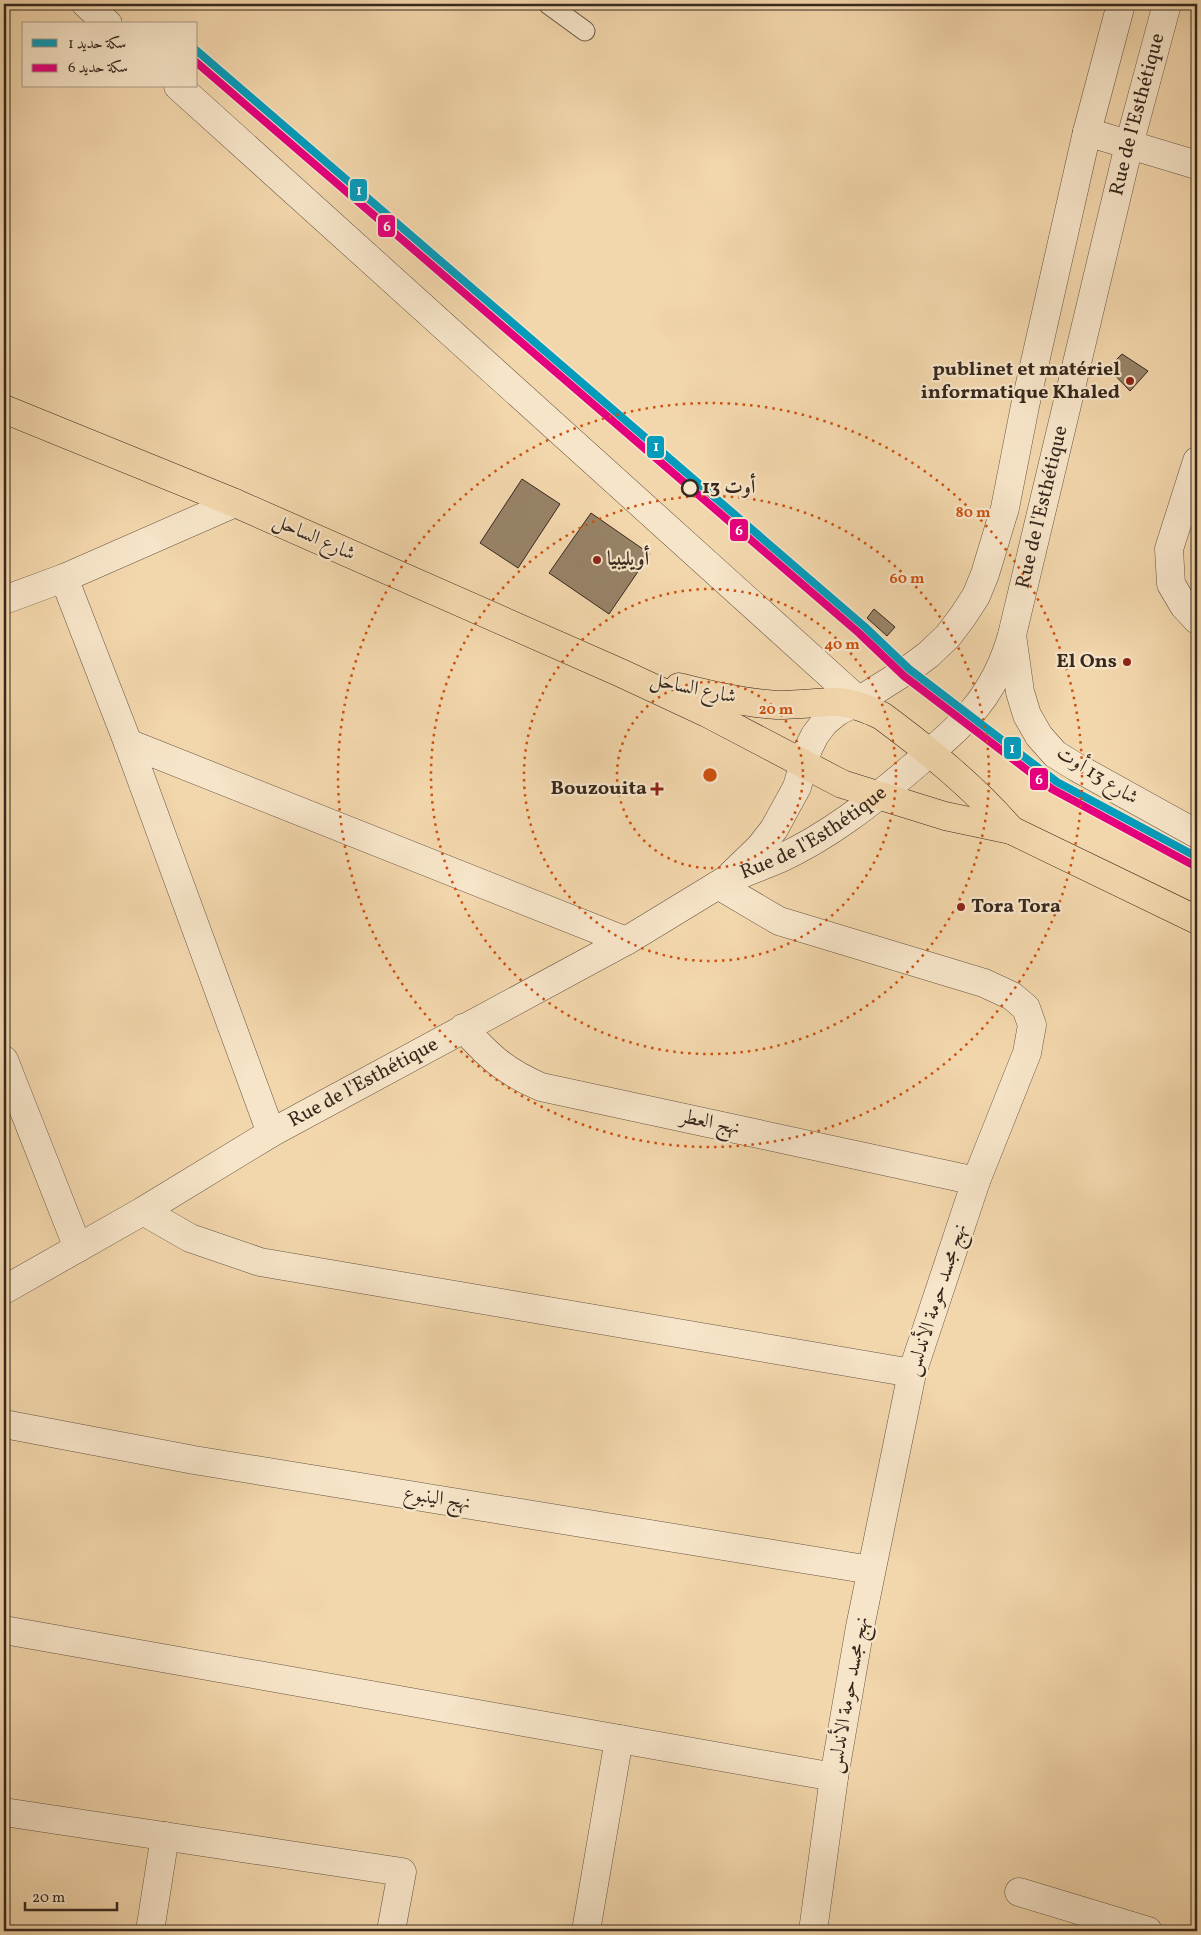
<svg xmlns="http://www.w3.org/2000/svg" width="1201" height="1935" viewBox="0 0 1201 1935" font-family="Vollkorn,Amiri,serif">
<style>
.building{fill:#988368;stroke:#36281e}
.lines{fill:none;stroke-linecap:round;stroke-linejoin:round}
.service-casing{stroke:#655442;stroke-width:21}
.minor-casing{stroke:#655442;stroke-width:29}
.tertiary-casing{stroke:#655442;stroke-width:29}
.primary-casing{stroke:#36281e;stroke-width:29}
.service{stroke:#f7e5c9;stroke-width:19}
.minor{stroke:#f7e5c9;stroke-width:28}
.tertiary{stroke:#f7e5c9;stroke-width:28}
.primary{stroke:#f3d7ac;stroke-width:28}
.rail-1-casing{stroke:#f7e5c9;stroke-width:11}
.rail-2-casing{stroke:#f7e5c9;stroke-width:11}
.rail-1{stroke:#059cbc;stroke-width:8}
.rail-2{stroke:#e5007d;stroke-width:8}
.ring{fill:none;stroke:#cd520f;stroke-width:2.5;stroke-dasharray:2.5 5}
.poi-dot{fill:#8f2418;stroke:#f7e5c9;stroke-width:2}
.stop-dot{fill:#f7e5c9;stroke:#36281e;stroke-width:2.5}
.labels{text-anchor:middle;dominant-baseline:central;stroke-width:4.5;stroke-linejoin:round;paint-order:stroke}
.street-label{font-size:20px;fill:#36281e;stroke:#f7e5c9}
.poi-label{font-size:20px;font-weight:bold;fill:#36281e;stroke:#f7e5c9;text-anchor:end}
.stop-label{font-size:20px;font-weight:bold;fill:#36281e;stroke:#f7e5c9;text-anchor:start}
.centre{fill:#cd520f;stroke:#f7e5c9;stroke-width:2.5}
.ring-label{font-size:15px;text-anchor:middle;font-weight:bold;fill:#cd520f;stroke:#f7e5c9;stroke-width:4.5;stroke-linejoin:round;paint-order:stroke}
.line-badge{stroke:#f7e5c9;stroke-width:2}
.badge-label{font-size:14px;text-anchor:middle;font-weight:bold;fill:#fff}
</style>
<rect width="100%" height="100%" fill="#f3d7ac"/>
<filter id="stains"><feTurbulence type="fractalNoise" baseFrequency=".004" numOctaves="4"/><feColorMatrix values="0 0 0 0 .2 0 0 0 0 .09 0 0 0 0 .02 0 0 0 .5 -.17"/></filter>
<radialGradient id="worn" r=".72"><stop offset=".6" stop-color="#630" stop-opacity="0"/><stop offset="1" stop-color="#630" stop-opacity=".3"/></radialGradient>
<g class="building">
<polygon points="1122,354 1148,371 1130,391 1108,368"/>
<polygon points="522,479 560,504 518,568 480,543"/>
<polygon points="591,513 650,554 609,614 549,573"/>
<polygon points="874,609 895,627 887,636 867,618"/>
</g>
<g class="lines">
<g class="service-casing">
<polyline id="service" points="548,4 585,31"/>
</g>
<g class="minor-casing">
<g id="minor">
<polyline points="86,4 108,24"/>
<polyline points="178,86 869,710"/>
<polyline points="1087,132 1197,165"/>
<polyline points="1197,461 1169,549 1171,584 1184,606 1197,620"/>
<polyline points="64,578 128,743 271,1133"/>
<polyline points="4,600 64,578 235,503"/>
<polyline points="1012,635 1020,692 1027,715 1039,736 1055,754 1076,767 1197,834"/>
<polyline points="128,743 626,941"/>
<polyline points="718,885 779,921 984,983 1012,996 1026,1008 1032,1025 1027,1053 976,1181 912,1373 860,1627 834,1777 813,1931"/>
<path d="M463 1028C490 1057 504 1071 541 1087L976 1181"/>
<polyline points="4,1060 78,1248"/>
<polyline points="143,1211 190,1238 260,1262 912,1373"/>
<polyline points="4,1424 194,1460 871,1570"/>
<polyline points="4,1630 834,1777"/>
<polyline points="4,1812 402,1872 391,1931"/>
<polyline points="1019,1892 1148,1931"/>
<polyline points="150,1931 165,1836"/>
<polyline points="586,1931 619,1739"/>
</g>
</g>
<g class="tertiary-casing">
<g id="tertiary">
<path id="s1" d="M737 876C751 870 765 865 779 859 829 836 872 802 914 766 962 725 994 699 1012 635L1129 145 1167 4"/>
<path id="s2" d="M4 1290 143 1211 271 1133 626 941 726 880 760 847 774 829 797 787 808 749 815 735 825 722 837 712 860 700 909 669 928 655 948 636 963 616 976 596 985 574 1005 508 1025 406 1087 132 1121 4"/>
</g>
</g>
<g class="primary-casing">
<g id="primary">
<polyline points="4,409 235,503 621,673 707,713 842,784 945,816 1011,830 1197,920"/>
<path d="M679 687C711 695 744 703 777 705 795 705 813 703 831 702 849 701 866 708 882 716 929 751 973 786 1011 830"/>
</g>
</g>
<use href="#service" class="service"/>
<use href="#minor" class="minor"/>
<use href="#tertiary" class="tertiary"/>
<use href="#primary" class="primary"/>
<g class="rail-1-casing">
<polyline id="rail-1" points="196,50 865,627 909,669 1057,782 1197,857"/>
</g>
<g class="rail-2-casing">
<polyline id="rail-2" points="196,62 859,633 904,676 1052,789 1193,865"/>
</g>
<use href="#rail-1" class="rail-1"/>
<use href="#rail-2" class="rail-2"/>
</g>
<g class="ring">
<circle cx="710" cy="775" r="93"/>
<circle cx="710" cy="775" r="186"/>
<circle cx="710" cy="775" r="279"/>
<circle cx="710" cy="775" r="372"/>
</g>
<g class="poi-dot">
<circle cx="1130" cy="381" r="5"/>
<circle cx="597" cy="560" r="5"/>
<circle cx="1127" cy="662" r="5"/>
<path d="M654.5 781.5h5v5h5v5h-5v5h-5v-5h-5v-5h5z"/>
<circle cx="961" cy="907" r="5"/>
</g>
<circle class="stop-dot" cx="690" cy="488" r="8"/>
<g class="labels">
<g class="street-label">
<text stroke="none"><textPath href="#s1" startOffset="912">Rue de l'Esthétique</textPath></text>
<text stroke="none"><textPath href="#s1" startOffset="508">Rue de l'Esthétique</textPath></text>
<text transform="translate(314 538) rotate(24)">شارع الساحل</text>
<text transform="translate(693 689) rotate(12)">شارع الساحل</text>
<text transform="translate(1097 776) rotate(32)">شارع 13 أوت</text>
<text stroke="none"><textPath href="#s1" startOffset="88">Rue de l'Esthétique</textPath></text>
<text stroke="none"><textPath href="#s2" startOffset="415">Rue de l'Esthétique</textPath></text>
<text transform="translate(710 1123) rotate(12)">نهج العطر</text>
<text transform="translate(937 1300) rotate(-72)">نهج مجسد حومة الأندلس</text>
<text transform="translate(437 1499) rotate(9)">نهج الينبوع</text>
<text transform="translate(849 1695) rotate(-80)">نهج مجسد حومة الأندلس</text>
</g>
<g class="poi-label">
<text x="1120" y="370">publinet et matériel<tspan x="1120" dy="23">informatique Khaled</tspan></text>
<text x="607" y="560" text-anchor="start">أويليبيا</text>
<text x="1117" y="662">El Ons</text>
<text x="647" y="789">Bouzouita</text>
<text x="971" y="907" text-anchor="start">Tora Tora</text>
</g>
<g class="stop-label">
<text x="702" y="488">13 أوت</text>
</g>
</g>
<circle cx="710" cy="775" r="8" class="centre"/>
<g class="ring-label">
<text x="973" y="517">80 m</text>
<text x="907" y="583">60 m</text>
<text x="842" y="649">40 m</text>
<text x="776" y="714">20 m</text>
</g>
<g class="line-badge">
<rect x="349" y="178" width="19" height="24" rx="5" fill="#059cbc"/>
<rect x="377" y="214" width="19" height="24" rx="5" fill="#e5007d"/>
<rect x="646" y="435" width="19" height="24" rx="5" fill="#059cbc"/>
<rect x="729" y="518" width="20" height="24" rx="5" fill="#e5007d"/>
<rect x="1003" y="736" width="19" height="24" rx="5" fill="#059cbc"/>
<rect x="1029" y="767" width="20" height="24" rx="5" fill="#e5007d"/>
</g>
<g class="badge-label">
<text x="359" y="195">1</text>
<text x="387" y="231">6</text>
<text x="656" y="451">1</text>
<text x="739" y="535">6</text>
<text x="1012" y="753">1</text>
<text x="1039" y="784">6</text>
</g>
<rect width="1201" height="1935" fill="none" stroke="#f3d7ac" stroke-width="20"/>
<rect x="5" y="5" width="1191" height="1925" fill="none" stroke="#36281e" stroke-width="2.5"/>
<rect x="10" y="10" width="1181" height="1915" fill="none" stroke="#36281e"/>
<rect x="22" y="22" width="175" height="65" fill="#f7e5c9" stroke="#aa9985"/>
<rect x="32" y="39" width="25" height="8" fill="#059cbc" stroke="#aa9985"/>
<text x="68" y="48" font-size="15" fill="#36281e">سكة حديد 1</text>
<rect x="32" y="64" width="25" height="8" fill="#e5007d" stroke="#aa9985"/>
<text x="68" y="72" font-size="15" fill="#36281e">سكة حديد 6</text>
<path d="M25 1902v8h92v-8" fill="none" stroke="#36281e" stroke-width="2.5"/>
<text x="32" y="1902" font-size="15" fill="#36281e" stroke="#f7e5c9" stroke-width="4" paint-order="stroke">20 m</text>
<rect width="100%" height="100%" filter="url(#stains)"/>
<rect width="100%" height="100%" fill="url(#worn)"/>
</svg>
